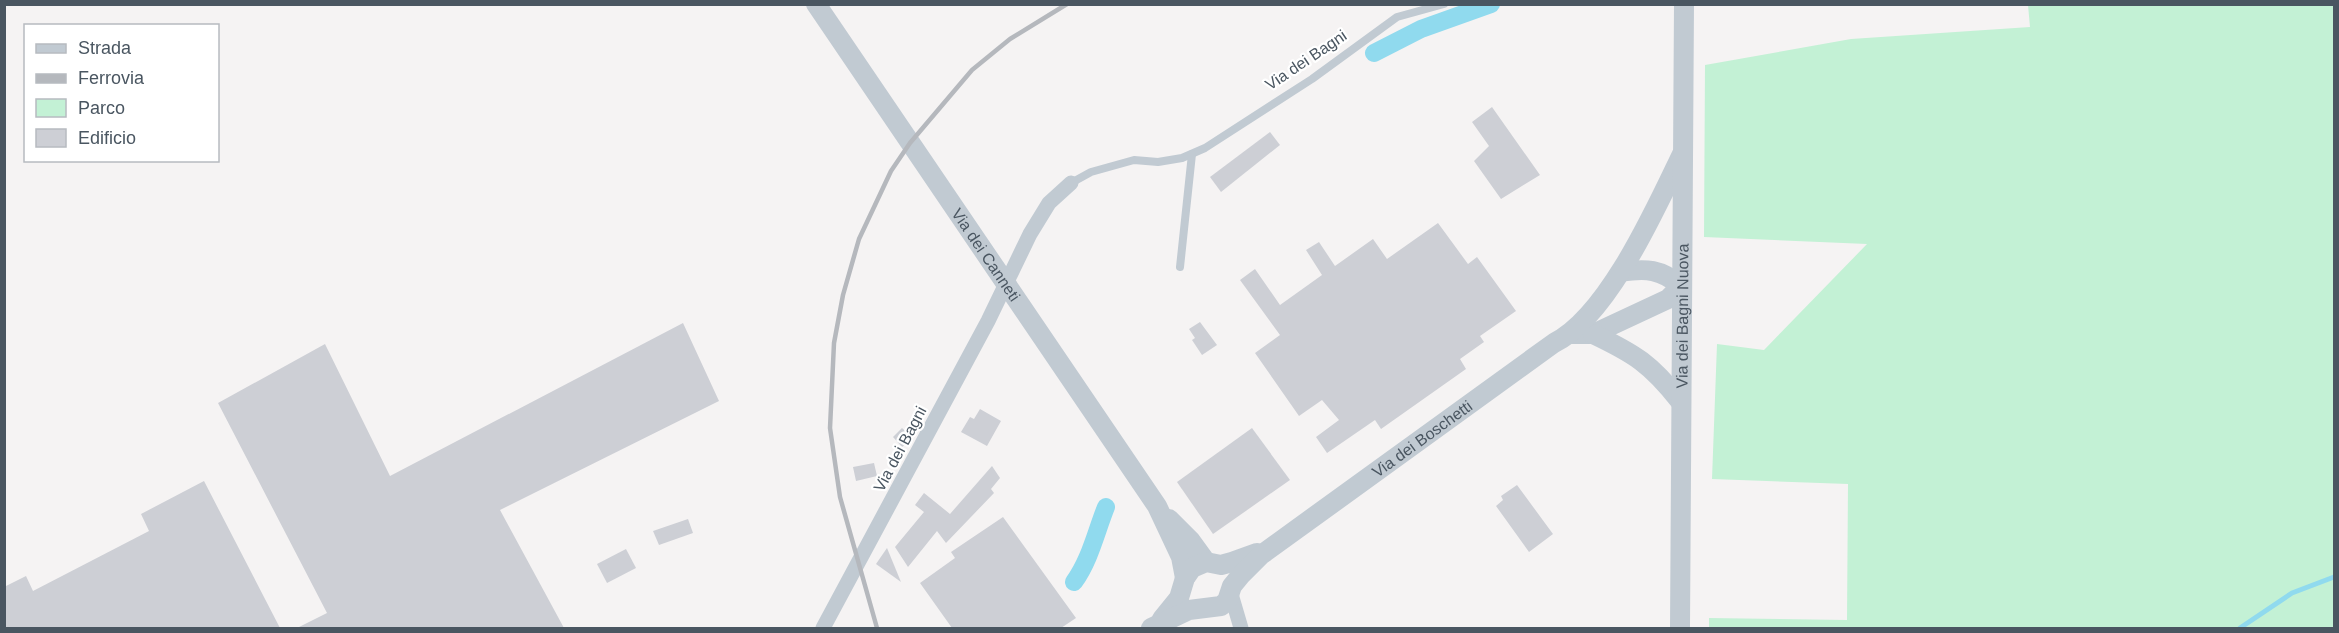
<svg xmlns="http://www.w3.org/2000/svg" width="2339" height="633" viewBox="0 0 2339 633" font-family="Arial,sans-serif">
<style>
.green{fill:#c3f1d5}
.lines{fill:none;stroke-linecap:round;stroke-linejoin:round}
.stream{stroke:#90daee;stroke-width:5}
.canal{stroke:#90daee;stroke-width:18}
.building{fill:#cdcfd5}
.service{stroke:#c1cad2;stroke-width:8}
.minor{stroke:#c1cad2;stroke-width:15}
.tertiary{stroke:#c1cad2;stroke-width:20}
.rail{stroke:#b5b8bd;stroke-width:4.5}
.labels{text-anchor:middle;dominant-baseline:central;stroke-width:4.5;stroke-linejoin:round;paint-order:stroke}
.street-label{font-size:16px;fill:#4a5661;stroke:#fff}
</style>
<rect width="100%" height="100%" fill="#f5f3f3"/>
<polygon class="green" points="2028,5 2334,5 2334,628 1709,628 1709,618 1847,620 1848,484 1712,479 1717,344 1764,350 1867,244 1704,237 1705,65 1851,39 2030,27"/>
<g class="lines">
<polyline class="stream" points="2240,628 2292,593 2334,577"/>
<g class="canal">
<polyline points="1374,53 1421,29 1491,4"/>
<path d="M1074 582C1090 560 1096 532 1106 507"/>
</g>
</g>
<g class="building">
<polygon points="1492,107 1540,175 1501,199 1474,161 1489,146 1472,122"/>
<polygon points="1270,132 1280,145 1221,192 1210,177"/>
<polygon points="1438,223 1468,264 1477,257 1516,311 1480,336 1484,342 1460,359 1466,369 1381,429 1375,420 1327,453 1316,437 1339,420 1322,400 1299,416 1255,353 1280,335 1240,280 1255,269 1280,305 1322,275 1306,250 1319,242 1335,266 1373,239 1387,259"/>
<polygon points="1200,322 1217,345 1202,355 1192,340 1195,338 1189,329"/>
<polygon points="683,323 719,401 500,510 564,628 297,628 327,613 218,403 325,344 390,476"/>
<polygon points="980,409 1001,421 987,446 961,432 970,417 974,419"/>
<polygon points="902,428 913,438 902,447 893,437"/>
<polygon points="1252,428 1290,480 1213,534 1177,482"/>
<polygon points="874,463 877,476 856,481 853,467"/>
<polygon points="992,466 1000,478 991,489 994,493 946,543 937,531 908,567 895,547 924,512 915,505 924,493 950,514"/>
<polygon points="204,481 280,628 4,628 4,587 26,576 33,591 149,531 141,514"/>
<polygon points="1517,485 1553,534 1529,552 1496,506 1503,500 1501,496"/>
<polygon points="1003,517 1076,618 1061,628 952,628 920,583 955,558 951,552"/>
<polygon points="688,519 693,533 659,545 653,531"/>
<polygon points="887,548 901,582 876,564"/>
<polygon points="626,549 636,568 607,583 597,564"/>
</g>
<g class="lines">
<g class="service">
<polyline points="1071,183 1091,172 1134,160 1158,162 1182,158 1205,148 1312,79 1397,17 1444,4"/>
<polyline points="1180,267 1192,154"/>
</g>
<g class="minor">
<polyline points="1231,594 1241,628"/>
<polyline points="823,628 988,321 1030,234 1049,203 1071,183"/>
</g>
<g class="tertiary">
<path id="s1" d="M816 4 1157 506 1181 557 1185 578"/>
<path d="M1621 272C1646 268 1661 269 1681 286"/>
<polyline points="1572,334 1593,334 1668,299 1681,286"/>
<path d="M1593 334C1635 354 1651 364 1680 401"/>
<polyline points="1169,519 1190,540 1206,562"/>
<polyline points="1162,619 1179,598 1185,578 1192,568 1206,562 1221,565 1232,562 1257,553"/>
<path id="s2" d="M1151 628 1189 610 1221 606 1227 601 1232 586 1241 575 1261 555 1554 343C1608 316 1656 208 1682 154"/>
<path id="s3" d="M1680 628 1684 4"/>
</g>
<polyline class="rail" points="877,628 840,497 830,428 834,343 843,295 859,239 891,171 910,143 972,70 1010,39 1067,4"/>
</g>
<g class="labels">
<g class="street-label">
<text transform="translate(1306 60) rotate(-34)">Via dei Bagni</text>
<text stroke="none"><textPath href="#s1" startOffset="303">Via dei Canneti</textPath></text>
<text stroke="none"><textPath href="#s3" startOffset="312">Via dei Bagni Nuova</textPath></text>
<text stroke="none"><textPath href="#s2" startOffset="339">Via dei Boschetti</textPath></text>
<text transform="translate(900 449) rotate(-62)">Via dei Bagni</text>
</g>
</g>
<rect width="2339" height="633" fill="none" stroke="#4a5661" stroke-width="12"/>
<rect x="24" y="24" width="195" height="138" fill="#ffffff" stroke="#b7bbc0" stroke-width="1.5"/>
<rect x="36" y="44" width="30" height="9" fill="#c1cad2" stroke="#b7bbc0" stroke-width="1.5"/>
<text x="78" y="54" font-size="18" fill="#4a5661">Strada</text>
<rect x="36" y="74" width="30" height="9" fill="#b5b8bd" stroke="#b7bbc0" stroke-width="1.5"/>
<text x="78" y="84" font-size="18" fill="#4a5661">Ferrovia</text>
<rect x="36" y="99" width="30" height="18" fill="#c3f1d5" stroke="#b7bbc0" stroke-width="1.5"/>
<text x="78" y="114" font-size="18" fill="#4a5661">Parco</text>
<rect x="36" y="129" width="30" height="18" fill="#cdcfd5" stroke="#b7bbc0" stroke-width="1.5"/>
<text x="78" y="144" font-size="18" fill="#4a5661">Edificio</text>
</svg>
